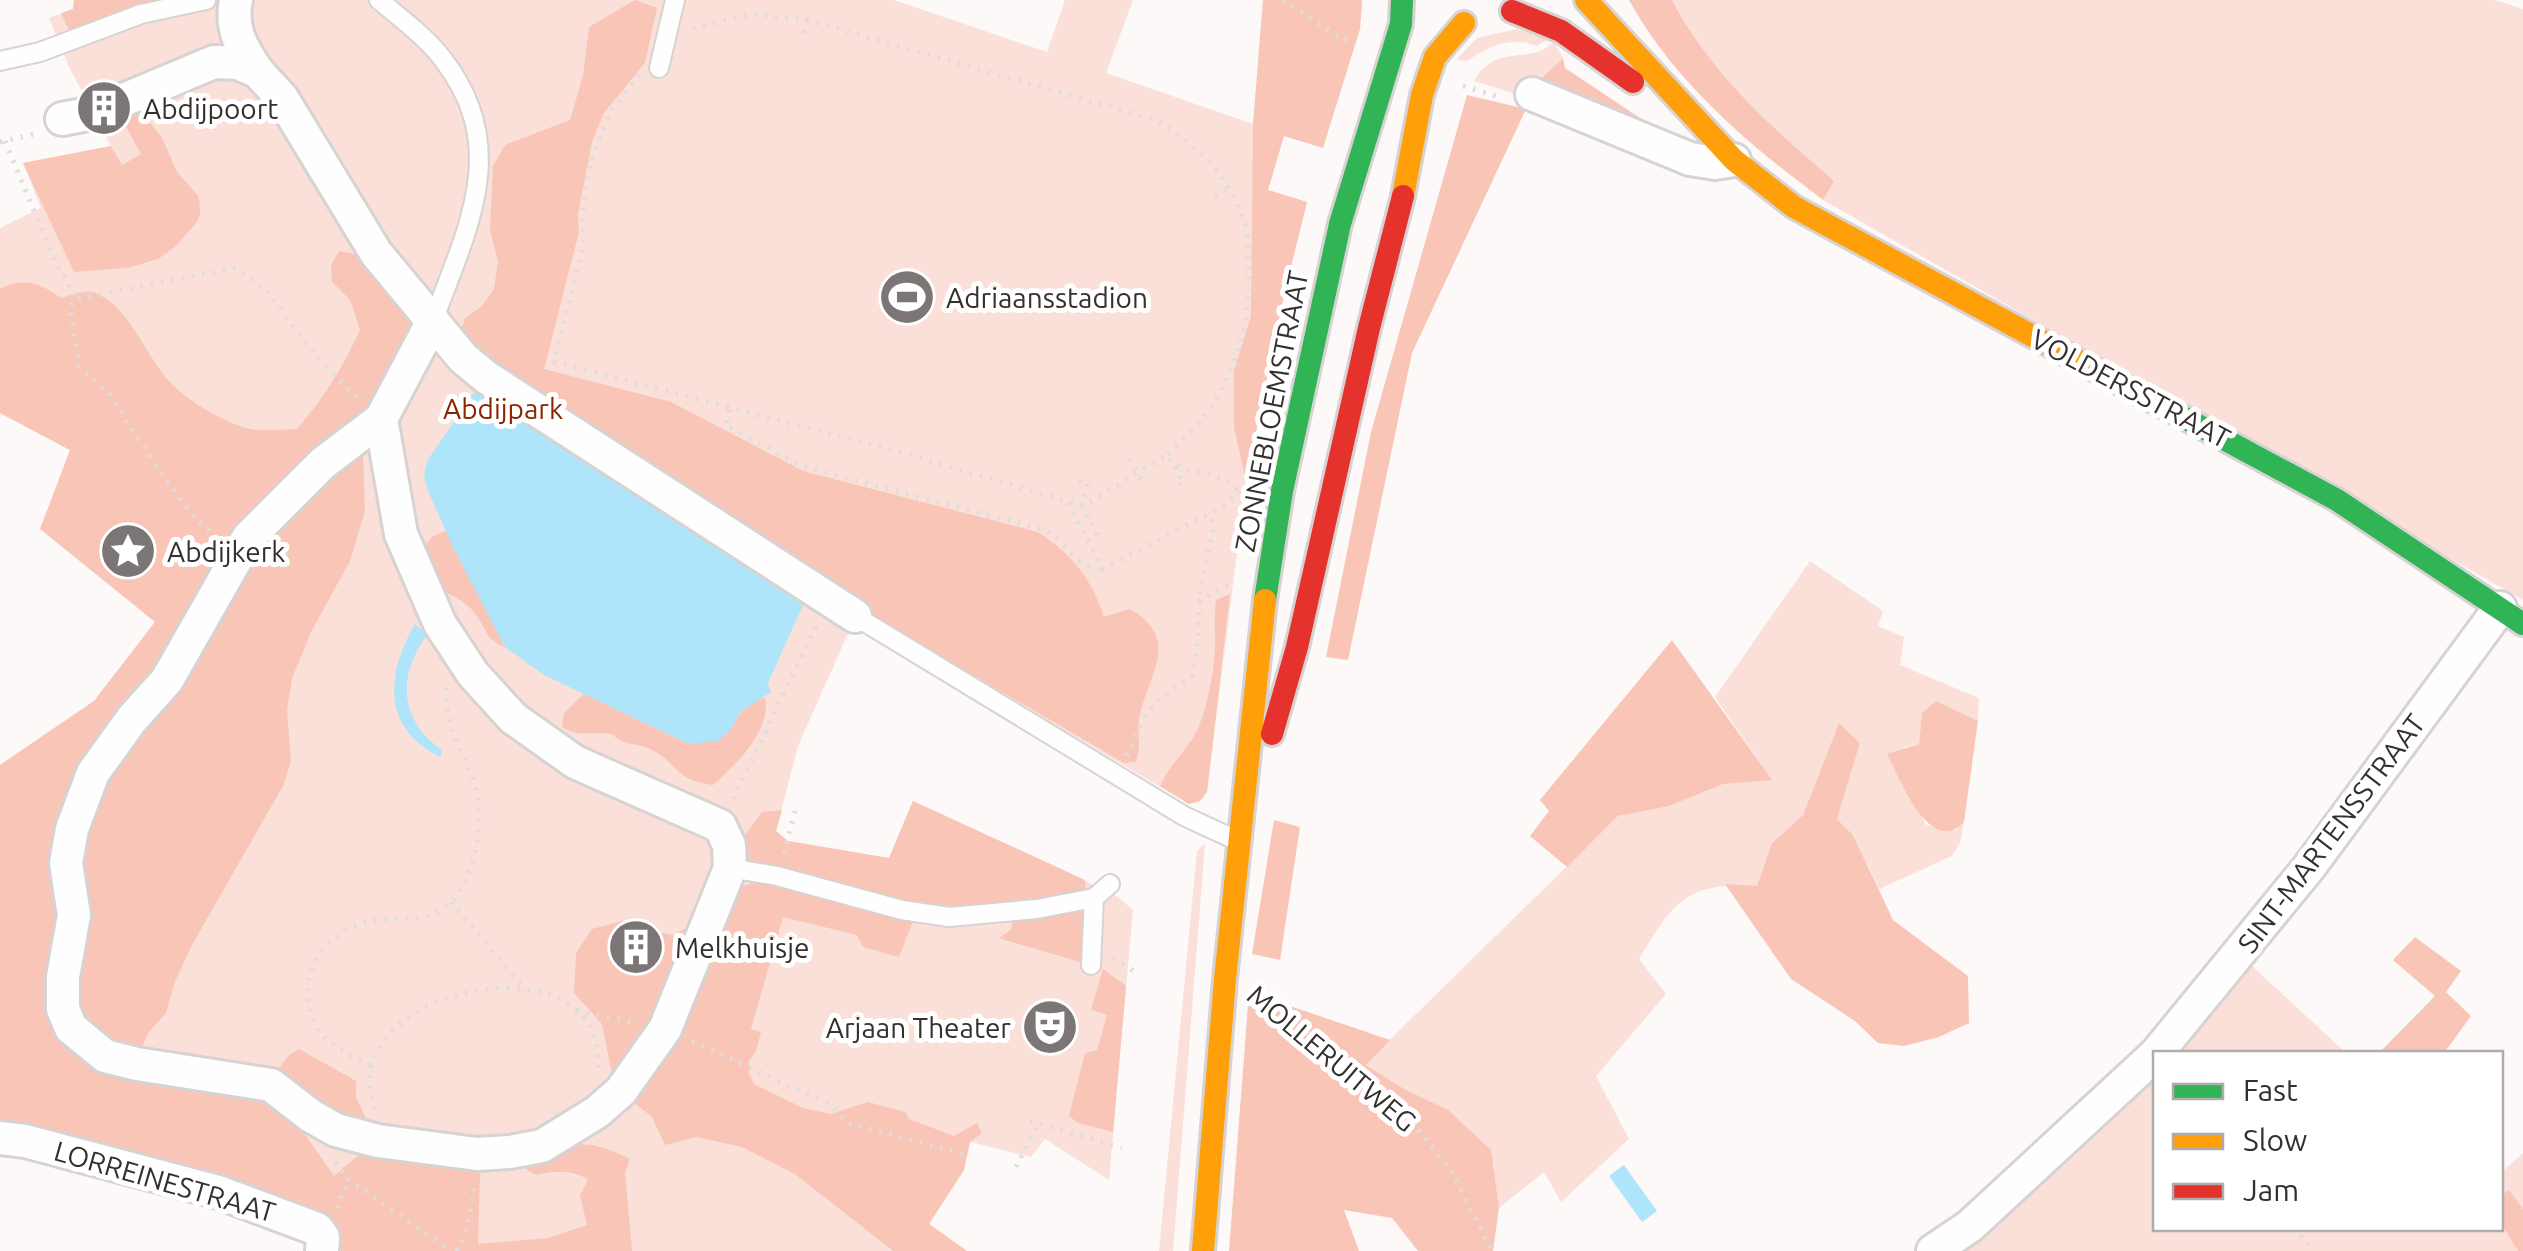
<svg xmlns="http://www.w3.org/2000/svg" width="2523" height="1251" viewBox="0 0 2523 1251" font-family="Ubuntu,sans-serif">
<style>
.green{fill:#fae0d8}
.forest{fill:#f8c5b7}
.water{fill:#aee5fa}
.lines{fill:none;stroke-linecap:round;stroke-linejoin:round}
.lane-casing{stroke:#d7d3d2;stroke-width:22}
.street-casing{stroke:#d7d3d2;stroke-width:38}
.fast-casing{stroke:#d7d3d2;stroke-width:28}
.slow-casing{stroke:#d7d3d2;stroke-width:28}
.jam-casing{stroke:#d7d3d2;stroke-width:28}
.path{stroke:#dedddd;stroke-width:5;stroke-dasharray:2.5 8;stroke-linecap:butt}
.lane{stroke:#fffefe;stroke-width:18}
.street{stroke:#fffefe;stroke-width:32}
.fast{stroke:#30b455;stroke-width:22}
.slow{stroke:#ff9f0a;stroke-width:22}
.jam{stroke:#e5322d;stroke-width:22}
.labels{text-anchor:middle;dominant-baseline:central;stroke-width:10;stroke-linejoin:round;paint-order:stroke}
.poi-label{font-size:28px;fill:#35302f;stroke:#fff;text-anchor:start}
.street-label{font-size:28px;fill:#35302f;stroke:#fff}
.park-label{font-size:28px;fill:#8a2500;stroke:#fff}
</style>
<rect width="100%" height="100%" fill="#fdf9f8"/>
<g class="green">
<polygon points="74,0 894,0 1047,52 1065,0 1133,0 1106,73 1253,124 1253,148 1268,191 1307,202 1285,290 1246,481 1207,792 1200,801 1189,804 859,609 798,746 776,831 788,841 889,858 913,801 1067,872 1118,897 1133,910 1109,1180 1045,1139 1031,1157 970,1142 964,1170 929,1224 967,1251 331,1251 337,1233 321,1212 233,1183 110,1149 0,765 94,701 155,622 51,536 70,450 0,413 0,228 41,208 23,163 111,146 68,65 49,18 73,9"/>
<path d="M1672 0H2495L2523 9V600L1823 200 1833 181C1773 129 1710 71 1672 0Z"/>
<path d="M1517 29 1549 39 1536 46C1511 35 1488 47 1467 61L1456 60 1477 38Z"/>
<path d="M1554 42 1563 58 1541 79 1532 75 1519 95 1474 81C1496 42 1530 66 1554 42Z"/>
<path d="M1810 561 1883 611 1878 626 1904 637 1900 665 1979 698 1978 721 1935 702 1922 713 1919 744 1904 747 1917 806 1926 825 1956 830 1964 822 1960 843 1952 856 1879 889 1853 835 1837 819 1860 743 1839 723 1803 815 1772 843 1757 886C1685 882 1674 902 1639 959L1666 994 1596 1076 1629 1139 1561 1202 1544 1172 1499 1208 1490 1150 1365 1064 1618 816 1669 805 1723 784 1771 779 1715 697Z"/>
<polygon points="1205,844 1173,1251 1159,1251 1197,851"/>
<polygon points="2250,964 2346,1053 2169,1054"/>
<polygon points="2155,1067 2156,1228 2500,1228 2501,1224 2518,1251 1947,1251"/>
<polygon points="2523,1153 2523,1209 2509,1191 2501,1195 2501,1173"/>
</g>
<g class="forest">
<polygon points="74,0 166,0 69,30 61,13 73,9"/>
<path d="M635 0 657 8 645 63 604 113 592 142 578 215 579 232 544 369 671 402 803 471 1038 532C1073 555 1091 578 1104 617L1130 609C1181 639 1150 671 1140 714 1136 731 1142 745 1136 762L1124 763 858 608 494 370 460 335 465 318 481 307 494 289 498 261 490 231 493 166 505 145 570 120 583 76 589 27Z"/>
<polygon points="1263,0 1362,0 1362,4 1360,29 1323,148 1284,136 1268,190 1307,202 1285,290 1246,481 1234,428 1234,371 1251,316 1253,124"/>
<path d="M1629 0H1672C1710 72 1773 129 1834 181L1823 200C1749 145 1674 82 1629 0Z"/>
<polygon points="1563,58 1565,68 1655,128 1652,130 1541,79"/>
<polygon points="1467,95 1526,109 1412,353 1348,660 1326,657 1371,432"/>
<polygon points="142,113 162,138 177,172 199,197 200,214 197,222 175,247 158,259 127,268 74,272 23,163 111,146 122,165 141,154 122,119"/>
<path d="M339 251 365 256 415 326 370 420 363 454 365 511 350 561 312 630 292 678 287 710 291 761 283 786 192 945 174 984 166 1013 148 1033 140 1051 267 1094 290 1113 334 1176 361 1153 464 1162 480 1174 478 1244 548 1238 587 1225 580 1195 588 1180C573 1169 553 1171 536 1175L527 1170V1164C575 1144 580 1135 630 1159L625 1173 632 1251H331L337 1233 321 1212 233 1183 0 1128V765L94 701 155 622 40 529 70 450 0 413V289C25 277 39 283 61 298 70 296 83 290 91 292 128 299 148 364 176 388 195 405 227 424 251 429 265 432 283 429 297 429 324 398 343 367 360 330L350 300 332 282 331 265Z"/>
<path d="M446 531 505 647C486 640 487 631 477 616 468 603 456 597 442 591L424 546 433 536Z"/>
<path d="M1230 594 1207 792 1200 801 1189 804 1160 786C1170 763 1189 750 1199 726 1208 703 1216 665 1215 640 1215 625 1214 615 1216 600Z"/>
<polygon points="1672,640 1772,780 1723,784 1669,806 1618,816 1567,867 1530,836 1549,811 1540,800"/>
<path d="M584 694 689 744 731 729C739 713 747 702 765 698 772 731 735 765 713 785 673 780 678 762 650 749 636 742 624 747 612 734 594 731 578 738 562 727L564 713Z"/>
<path d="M1936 701 1978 721 1964 822C1930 858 1900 779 1887 754L1919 744 1922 713Z"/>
<polygon points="1839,723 1860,743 1837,819 1853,835 1893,920 1968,976 1969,1023 1939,1037 1904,1046 1878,1043 1855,1021 1791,979 1725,884 1757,886 1772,843 1803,815"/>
<polygon points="913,801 1085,880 1086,890 1034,901 966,906 920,904 745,859 741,841 762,812 782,810 776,831 788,841 889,858"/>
<polygon points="1274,820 1300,827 1280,960 1252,954"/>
<polygon points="756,882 786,885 913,921 899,957 863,947 857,935 783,917 751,1029 761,1032 756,1051 749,1061 749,1074 754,1084 803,1108 830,1114 868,1102 905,1112 909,1119 954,1136 977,1123 982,1133 970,1142 964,1170 929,1224 967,1251 893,1251 795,1174 742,1147 697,1137 665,1145 652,1117 632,1101 612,1074 602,1024 574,993 576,953 592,929 633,918 650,931 674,935 723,907 737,888"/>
<polygon points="1073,910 1082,911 1085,917 1083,963 999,938 1011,930 1013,920"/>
<polygon points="2415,937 2461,971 2446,992 2471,1016 2444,1053 2379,1053 2435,996 2393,960"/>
<polygon points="1103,969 1126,986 1113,1132 1078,1123 1069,1116 1085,1053 1097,1050 1107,1015 1091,1010"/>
<polygon points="1249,992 1390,1040 1366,1065 1404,1089 1448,1110 1491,1150 1499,1208 1493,1251 1418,1251 1392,1218 1344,1210 1359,1251 1229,1251"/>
<polygon points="299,1049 356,1081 356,1097 369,1125 359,1130 273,1076 288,1056"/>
<polygon points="2509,1190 2523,1209 2523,1251 2518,1251 2501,1224 2501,1195"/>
</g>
<g class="water">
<polygon points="477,388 807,596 768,683 771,692 740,712 731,729 718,741 689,744 544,675 505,647 453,547 428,491 424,476 427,461"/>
<path d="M415 624 427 635C397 676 399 720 442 750L441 757C381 729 386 674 415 624Z"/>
<polygon points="1624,1165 1657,1211 1642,1222 1609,1176"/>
</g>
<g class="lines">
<g class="lane-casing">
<g id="lane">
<path d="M379 0C400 18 425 36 442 58 512 147 467 229 433 321"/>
<polyline points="0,61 40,52 141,14 206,0"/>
<polyline points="659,68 675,0"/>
<polyline points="855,616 1184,816 1238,841"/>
<polyline points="730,868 777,876 902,910 949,917 1037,909 1094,898"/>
<polyline points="1091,965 1094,898 1110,884"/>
</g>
</g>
<g class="street-casing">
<g id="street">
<path d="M236 0C230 29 242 49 258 72"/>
<polyline points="1532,94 1690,159 1715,163 1734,160"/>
<polyline points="114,104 214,62 238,63 258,72 282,98 376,253 463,358 486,377 855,616"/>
<polyline points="62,119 93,113"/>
<polyline points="381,419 401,534 440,624 473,674 513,718 575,762 720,826 729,845 730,868 665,1029 621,1091 597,1112 542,1146 510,1152 477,1154 378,1141 336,1130 311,1116 271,1085 137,1064 105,1056 71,1028 63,1009 63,977 74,915 66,863 72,829 93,773 132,719 167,680 248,538 323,463 381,419 433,321"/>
<polyline points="2156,1054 2310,866 2500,608"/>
<polyline points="0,1138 25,1141 218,1192 317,1229 323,1237 322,1251"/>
<polyline points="1933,1251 1970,1226 2156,1054"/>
</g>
</g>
<g class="fast-casing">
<g id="fast">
<polyline points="2114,380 2337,500 2523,624"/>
<polyline points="1265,600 1282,491 1340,224 1401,24 1402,0"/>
</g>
</g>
<g class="slow-casing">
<g id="slow">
<polyline points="1586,0 1734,160 1794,207 2114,380"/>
<polyline points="1403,196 1422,95 1435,57 1464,23"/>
<polyline points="1203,1251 1225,979 1265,600"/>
</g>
</g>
<g class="jam-casing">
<g id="jam">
<polyline points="1512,11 1561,31 1633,82"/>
<polyline points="1272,734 1297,647 1369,328 1403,196"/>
</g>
</g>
<g class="path">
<polyline points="1283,0 1339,37 1356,43"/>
<path d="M693 29 751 14 807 20 1156 120C1196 144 1232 178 1245 224 1248 233 1247 245 1248 255 1253 312 1239 369 1205 416 1194 430 1180 443 1167 455"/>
<polyline points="804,33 807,20"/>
<path d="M639 75 610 112 591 160 583 210V246L554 362 900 452 1083 506 1167 455C1184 479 1219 468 1237 489"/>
<polyline points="1463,86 1503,98"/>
<polyline points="5,141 54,259 77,299"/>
<polyline points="0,142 39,133"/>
<polyline points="1215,196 1228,189"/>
<path d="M730 410 726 426 804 467 1046 530C1065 543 1079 570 1103 569"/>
<polyline points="1129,459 1142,481"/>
<polyline points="1175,467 1184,483 1180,485"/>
<polyline points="1079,481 1088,483 1082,505 1101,542"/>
<polyline points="1068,503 1103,569 1227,504 1239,489"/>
<polyline points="217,538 197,520 164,478 108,392 79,366 70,306 77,299 236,268 267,291 321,362 360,400"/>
<polyline points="1199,602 1213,591 1231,584"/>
<polyline points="1127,756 1144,718 1156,702 1192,676 1196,658 1201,584 1213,530 1211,512"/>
<polyline points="733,799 817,624"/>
<polyline points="784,854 797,804"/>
<polyline points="451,902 526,991"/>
<polyline points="1113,958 1137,973"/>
<polyline points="1260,992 1416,1127 1450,1169 1492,1251"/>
<polyline points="576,1011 634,1022"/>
<polyline points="692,1041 829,1104 848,1123 968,1155"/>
<path d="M371 1065C357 1059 343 1053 331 1043 288 1006 308 946 354 926 381 914 410 923 437 912 451 906 460 892 466 879 480 849 484 805 471 774 458 744 444 721 447 687"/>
<path d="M375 1109C332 1001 555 941 594 1034 599 1046 598 1059 598 1072"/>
<polyline points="1030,1121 1122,1148"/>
<polyline points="336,1162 345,1177 451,1251"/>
<polyline points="1016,1167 1038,1124"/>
<polyline points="337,1208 345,1187 345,1177"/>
<polyline points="2293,1228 2315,1251"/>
<path d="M456 1251C469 1229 471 1207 474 1182"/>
</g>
<use href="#lane" class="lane"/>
<use href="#street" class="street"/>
<use href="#fast" class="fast"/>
<use href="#slow" class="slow"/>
<use href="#jam" class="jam"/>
</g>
<defs>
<g id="building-disc" transform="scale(2.875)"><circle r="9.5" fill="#7b7675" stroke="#fff"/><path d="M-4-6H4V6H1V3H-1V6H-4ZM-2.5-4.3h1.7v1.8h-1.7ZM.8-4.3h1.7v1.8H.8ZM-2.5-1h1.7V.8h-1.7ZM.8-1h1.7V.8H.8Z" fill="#fff"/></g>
<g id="stadium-disc" transform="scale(2.875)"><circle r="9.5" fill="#7b7675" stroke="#fff"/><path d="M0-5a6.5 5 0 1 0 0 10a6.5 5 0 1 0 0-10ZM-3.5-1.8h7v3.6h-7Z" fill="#fff"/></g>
<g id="sight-disc" transform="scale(2.875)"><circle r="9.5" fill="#7b7675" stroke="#fff"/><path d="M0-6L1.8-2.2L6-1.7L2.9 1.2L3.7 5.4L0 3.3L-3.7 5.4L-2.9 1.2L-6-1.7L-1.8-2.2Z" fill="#fff"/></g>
<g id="theatre-disc" transform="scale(2.875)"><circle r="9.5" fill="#7b7675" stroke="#fff"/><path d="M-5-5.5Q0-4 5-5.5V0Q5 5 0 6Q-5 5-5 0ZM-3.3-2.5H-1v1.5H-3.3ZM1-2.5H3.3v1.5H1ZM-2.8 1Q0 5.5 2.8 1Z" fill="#fff"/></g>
</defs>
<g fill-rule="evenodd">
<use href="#building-disc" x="104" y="108"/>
<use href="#stadium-disc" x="907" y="297"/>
<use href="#sight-disc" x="128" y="551"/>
<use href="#building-disc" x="636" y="947"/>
<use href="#theatre-disc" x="1050" y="1027"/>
</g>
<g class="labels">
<g class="poi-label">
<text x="143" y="108">Abdijpoort</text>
<text x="946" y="297">Adriaansstadion</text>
<text x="167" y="551">Abdijkerk</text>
<text x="675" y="947">Melkhuisje</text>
<text x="1011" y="1027" text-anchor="end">Arjaan Theater</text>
</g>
<g class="street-label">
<text transform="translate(2131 388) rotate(28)">VOLDERSSTRAAT</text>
<text transform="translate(1271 411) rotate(-79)">ZONNEBLOEMSTRAAT</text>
<text transform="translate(2331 833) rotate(-53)">SINT-MARTENSSTRAAT</text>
<text transform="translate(1332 1058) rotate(40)">MOLLERUITWEG</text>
<text transform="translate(165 1181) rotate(16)">LORREINESTRAAT</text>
</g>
<g class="park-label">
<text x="503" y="408">Abdijpark</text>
</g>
</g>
<rect x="2153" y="1051" width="350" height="180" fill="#ffffff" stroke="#aeacac" stroke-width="2.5"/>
<rect x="2173" y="1084" width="50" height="15" fill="#30b455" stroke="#aeacac" stroke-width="2.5"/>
<text x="2243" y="1101" font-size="30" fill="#35302f">Fast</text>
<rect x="2173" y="1134" width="50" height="15" fill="#ff9f0a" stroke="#aeacac" stroke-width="2.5"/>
<text x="2243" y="1151" font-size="30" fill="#35302f">Slow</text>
<rect x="2173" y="1184" width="50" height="15" fill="#e5322d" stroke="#aeacac" stroke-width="2.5"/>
<text x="2243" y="1201" font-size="30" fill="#35302f">Jam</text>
</svg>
